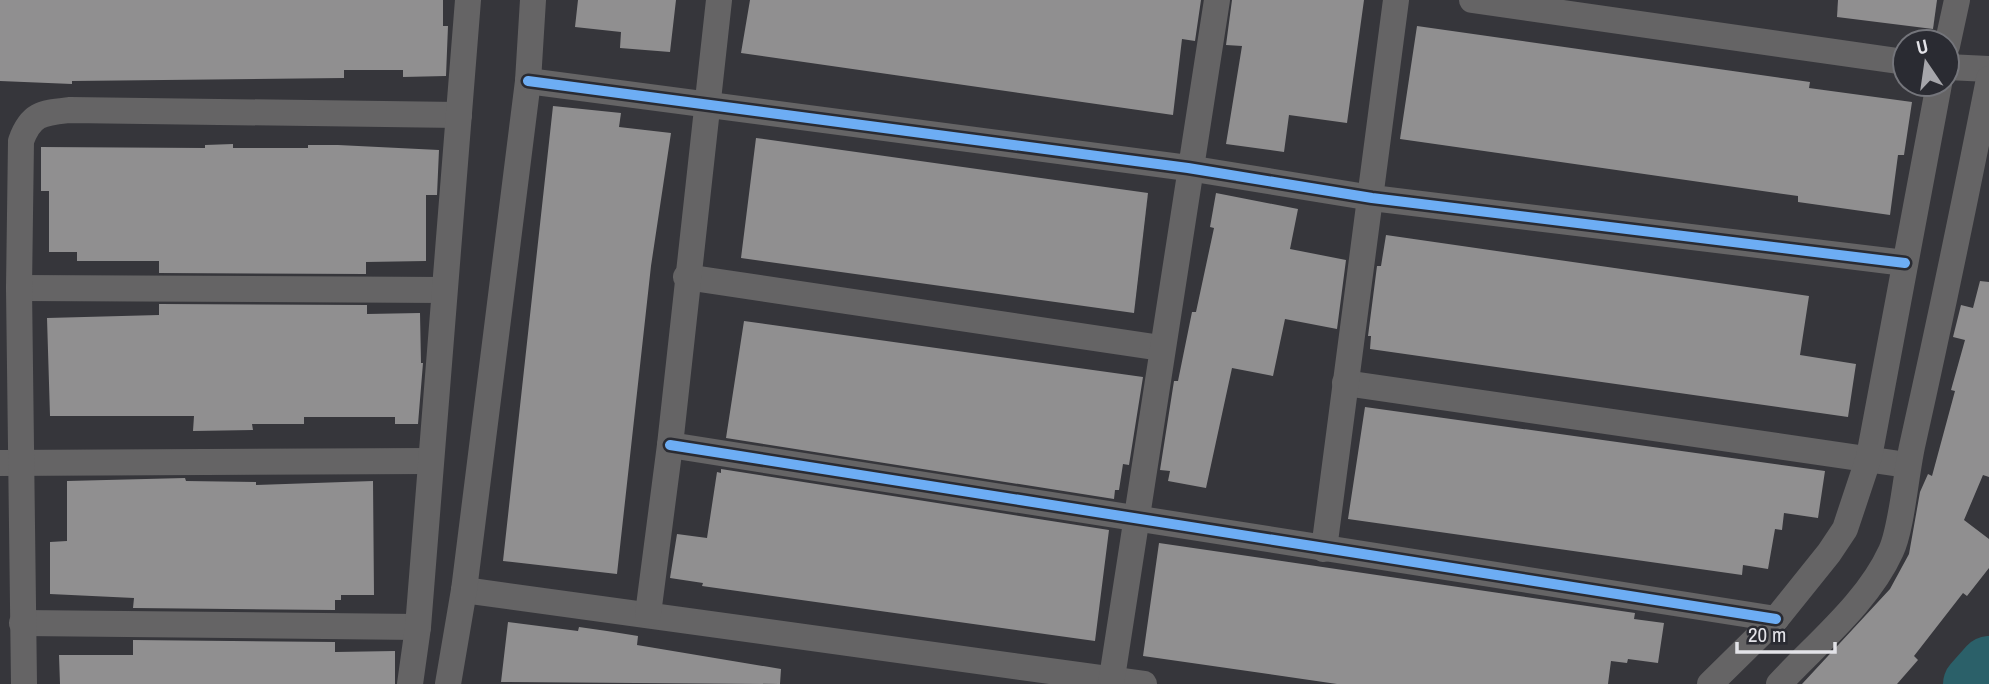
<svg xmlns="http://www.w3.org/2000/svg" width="1989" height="684" viewBox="0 0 1989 684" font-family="'Archivo Narrow',sans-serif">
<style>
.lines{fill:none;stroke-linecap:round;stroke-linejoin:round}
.river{stroke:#2b6069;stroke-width:60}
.building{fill:#908f90}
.minor{stroke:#656465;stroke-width:26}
.cycleway-casing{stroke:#2a2b32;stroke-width:15}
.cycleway{stroke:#6dadf4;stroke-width:10}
</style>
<rect width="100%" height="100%" fill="#36363b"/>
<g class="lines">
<polyline class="river" points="1973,684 1989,666"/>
</g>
<g class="building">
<polygon points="0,0 443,0 443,26 448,26 446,76 403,77 403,70 344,70 344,78 72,81 72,84 0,81"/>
<polygon points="578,0 676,0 670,52 620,48 621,32 575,27"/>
<polygon points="750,0 1201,0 1195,41 1182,39 1173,115 741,53"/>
<polygon points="1232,0 1364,0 1347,123 1289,115 1284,152 1226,144 1242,46 1226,45"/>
<polygon points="1838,0 1937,0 1933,29 1837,17"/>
<polygon points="1417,26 1810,82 1809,88 1912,102 1904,155 1898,155 1890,215 1798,202 1798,196 1400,139"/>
<polygon points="553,106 621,113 619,127 671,133 651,266 617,574 503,561"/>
<polygon points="756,138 1148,193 1134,313 741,258"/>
<polygon points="233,144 233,148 308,148 308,145 338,145 439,150 437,195 426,195 426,261 366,262 366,274 159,273 159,261 77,261 77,252 49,252 49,191 41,191 41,147 205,148 205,145"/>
<polygon points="1216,193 1298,209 1290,249 1346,260 1337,329 1285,319 1273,376 1232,368 1206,488 1168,481 1170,471 1160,470 1174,381 1178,381 1192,312 1196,312 1214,228 1210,227"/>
<polygon points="1386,235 1809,296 1800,355 1856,364 1848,417 1370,349 1371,336 1368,336 1377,266 1381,266"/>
<polygon points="1980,281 1989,282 1989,477 1983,475 1964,520 1989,539 1989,568 1967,596 1963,593 1914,656 1918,660 1897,684 1802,684 1890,589 1909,554 1920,492 1928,474 1932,476 1955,391 1951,390 1965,340 1953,337 1961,305 1973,308"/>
<polygon points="159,304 367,305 367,314 420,313 421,363 423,363 418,424 395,424 395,417 304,417 304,424 252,424 253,430 193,431 194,416 50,416 47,318 159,315"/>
<polygon points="744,321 1143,377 1129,465 1123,464 1119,490 1115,490 1114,499 726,438"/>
<polygon points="1365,407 1825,471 1818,518 1784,513 1782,530 1775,529 1768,569 1743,565 1742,575 1348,519"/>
<polygon points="721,469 1109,530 1095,641 702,586 703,583 670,578 677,534 707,538 717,472 721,473"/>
<polygon points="185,478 186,481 256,482 256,485 373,481 374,595 341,595 341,600 335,600 335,610 133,608 134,598 50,594 50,542 67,541 67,481"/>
<polygon points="1159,543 1635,613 1634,619 1664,623 1658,663 1628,659 1627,663 1611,661 1608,684 1337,684 1143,656"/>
<polygon points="508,622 578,631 579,627 607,631 638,636 637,645 781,669 780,684 501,682"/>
<polygon points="133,640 335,642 335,652 395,651 395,684 60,684 59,655 133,655"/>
</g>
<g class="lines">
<g class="minor">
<polyline points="1472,0 1905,62"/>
<polyline points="1947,46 1957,0"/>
<polyline points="1947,67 1989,69"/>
<polyline points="528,81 1188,168 1372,198 1905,263"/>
<polyline points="686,277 1161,348"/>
<polyline points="19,288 444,290"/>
<polyline points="1345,383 1907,465"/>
<polyline points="670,445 1776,619"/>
<polyline points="0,463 430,461"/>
<polyline points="1324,549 1396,0"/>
<polyline points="464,590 1144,684"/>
<polyline points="648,614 670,445 719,0"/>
<polyline points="22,623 418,627"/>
<path d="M24 684 19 288 21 141C31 113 43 113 70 110L459 115"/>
<polyline points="410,684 418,627 468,0"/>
<polyline points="448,684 464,590 528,81 533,0"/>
<polyline points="1111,684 1217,0"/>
<polyline points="1710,684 1776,619 1829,553 1845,529 1869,457 1939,84"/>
<path d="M1779 684C1817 643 1868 602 1891 551 1902 528 1906 471 1913 442 1940 321 1965 201 1989 79"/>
</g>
<g class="cycleway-casing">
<g id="cycleway">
<polyline points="528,81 1188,168 1372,198 1905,263"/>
<polyline points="670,445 1776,619"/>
</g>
</g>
<use href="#cycleway" class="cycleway"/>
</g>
<g transform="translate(1926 63) rotate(347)"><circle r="33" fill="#2a2b32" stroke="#74757b" stroke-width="2"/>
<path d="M0-5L12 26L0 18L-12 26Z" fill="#a6a6ab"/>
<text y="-10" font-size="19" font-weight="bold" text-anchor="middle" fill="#e3e3e8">U</text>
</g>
<path d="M1737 642v10h98v-10" fill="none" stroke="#e3e3e8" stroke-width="3.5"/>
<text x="1748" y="642" font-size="21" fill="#e3e3e8" stroke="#2a2b32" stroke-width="5" paint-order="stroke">20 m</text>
</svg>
